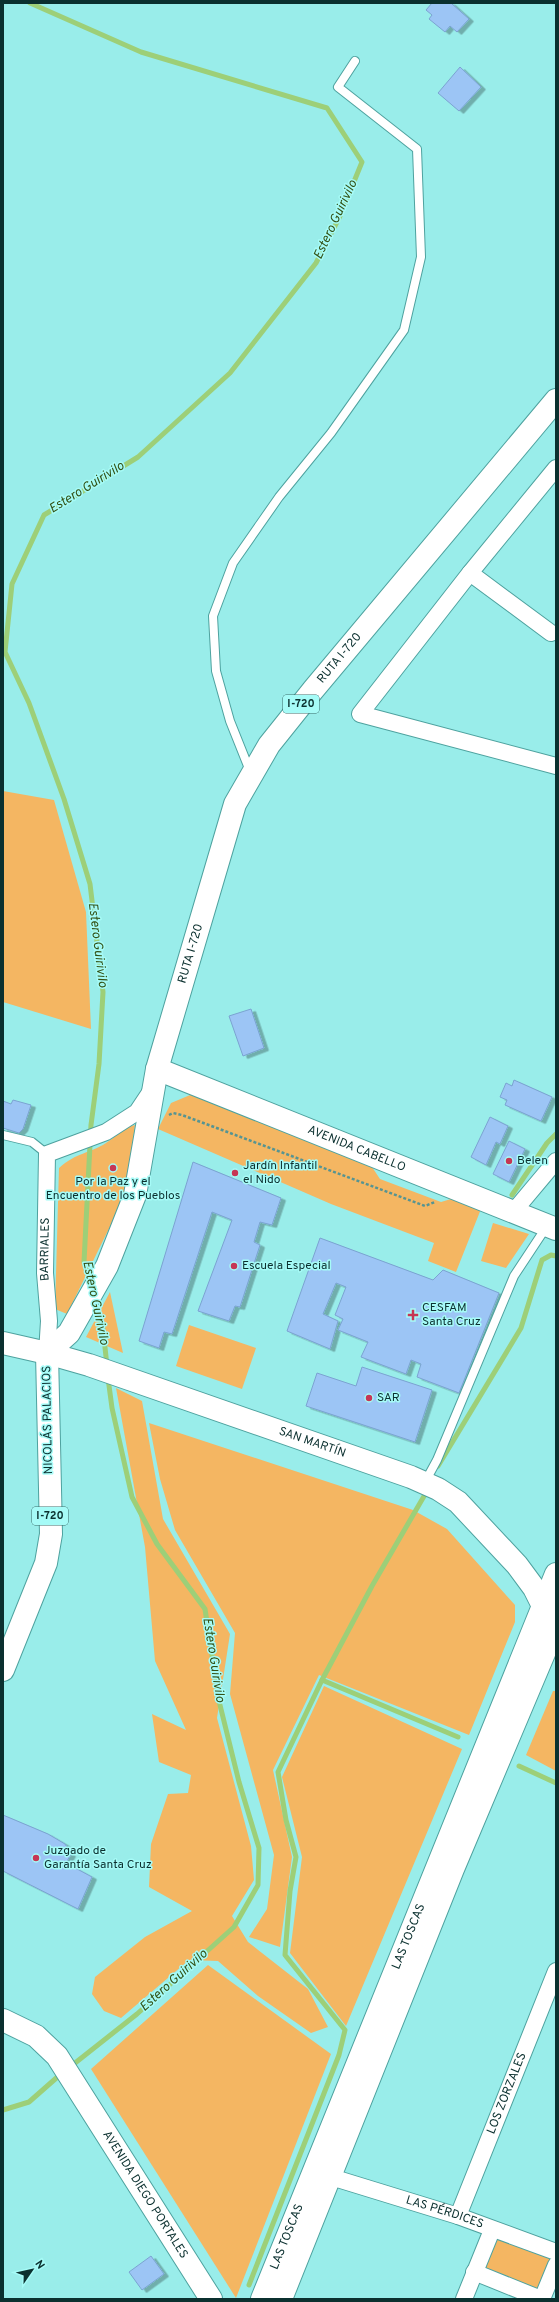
<svg xmlns="http://www.w3.org/2000/svg" width="559" height="2302" viewBox="0 0 559 2302" font-family="Overpass,sans-serif">
<style>
.green{fill:#f4b662}
.lines{fill:none;stroke-linecap:round;stroke-linejoin:round}
.stream{stroke:#9dcf78;stroke-width:5}
.building{fill:#9cc5f5;stroke:#7ba3d1;filter:url(#shadow)}
.lane-casing{stroke:#4ea29f;stroke-width:10}
.street-casing{stroke:#4ea29f;stroke-width:18}
.secondary-casing{stroke:#4ea29f;stroke-width:24}
.primary-casing{stroke:#4ea29f;stroke-width:24}
.path{stroke:#569492;stroke-width:2.5;stroke-dasharray:3 2;stroke-linecap:butt}
.lane{stroke:#fff;stroke-width:8}
.street{stroke:#fff;stroke-width:16}
.secondary{stroke:#fff;stroke-width:22}
.primary{stroke:#fff;stroke-width:22}
.poi-dot{fill:#c63655;stroke:#a6fbf7;stroke-width:1.5}
.labels{text-anchor:middle;dominant-baseline:central;stroke-width:3;stroke-linejoin:round;paint-order:stroke}
.shield{fill:#a6fbf7;stroke:#3a6d6b;stroke-width:1}
.shield-label{font-size:11px;font-weight:bold;fill:#0b302f}
.street-label{font-size:12px;fill:#0b302f;stroke:#a6fbf7}
.poi-label{font-size:12px;fill:#0b302f;stroke:#a6fbf7;text-anchor:start}
.water-label{font-size:13px;font-style:italic;fill:#325115;stroke:#a6fbf7}
</style>
<defs>
<filter id="shadow"><feDropShadow dx="4.5" dy="2.5" stdDeviation="0" flood-color="#0004"/></filter>
</defs>
<rect width="100%" height="100%" fill="#99edea"/>
<g class="green">
<polygon points="3,791 54,800 86,912 91,1029 3,1002"/>
<polygon points="195,1093 372,1167 380,1179 441,1202 451,1199 481,1209 456,1272 428,1261 434,1243 331,1204 158,1129 171,1103"/>
<path d="M135 1125 126 1194 67 1314 55 1309 59 1168C77 1152 89 1154 106 1143 121 1134 115 1130 135 1125Z"/>
<polygon points="493,1223 529,1234 506,1268 481,1261"/>
<polygon points="110,1292 123,1353 86,1337"/>
<polygon points="189,1325 256,1348 242,1389 176,1366"/>
<polygon points="116,1388 142,1401 163,1519 230,1634 217,1718 251,1846 254,1880 232,1916 248,1942 308,1989 328,2027 311,2033 258,1996 218,1961 189,1960 121,2018 104,2011 92,1994 95,1977 145,1937 192,1911 149,1887 151,1844 168,1794 188,1793 191,1775 159,1762 152,1714 186,1730 155,1661 145,1547"/>
<polygon points="149,1423 413,1510 447,1529 515,1605 515,1622 469,1735 319,1675 273,1770 292,1857 280,1947 249,1937 267,1909 274,1855 230,1694 235,1633 175,1530 160,1479"/>
<polygon points="324,1686 462,1749 346,2026 290,1953 302,1857 282,1777"/>
<polygon points="553,1691 556,1691 556,1771 526,1755"/>
<polygon points="208,1965 331,2054 236,2298 91,2069"/>
<polygon points="497,2235 551,2257 538,2289 484,2267"/>
</g>
<g class="lines">
<g class="stream">
<polyline points="30,3 141,52 327,108 362,162 340,216 316,263 230,373 138,457 44,515 12,584 5,652 29,703 64,799 90,884 103,992 99,1064 91,1125 84,1262 90,1282"/>
<polyline points="512,1195 547,1143 556,1134"/>
<polyline points="95,1301 103,1329 107,1366"/>
<polyline points="438,1466 521,1328 542,1260 551,1255 556,1256"/>
<polyline points="322,1680 458,1737"/>
<polyline points="519,1766 556,1783"/>
<polyline points="70,2067 137,2014 234,1927 258,1885 259,1848 239,1782 219,1701 205,1609 157,1544 132,1497 112,1408 108,1378"/>
<polyline points="3,2110 29,2102 62,2073"/>
<polyline points="249,2285 339,2055 345,2030 285,1955 290,1891 296,1857 286,1820 278,1772 322,1680 372,1586 427,1491"/>
</g>
</g>
<g class="building">
<polygon points="432,3 451,3 469,19 457,32 450,26 445,32 429,19 432,15 426,10"/>
<polygon points="460,67 481,87 459,111 438,93"/>
<polygon points="251,1009 264,1048 243,1056 229,1016"/>
<polygon points="514,1080 552,1097 541,1121 505,1105 507,1100 500,1097 506,1083 512,1086"/>
<polygon points="13,1100 31,1105 23,1129 19,1133 3,1128 3,1101 11,1104"/>
<polygon points="490,1117 508,1126 500,1144 496,1142 486,1165 471,1157"/>
<polygon points="509,1141 525,1149 509,1182 493,1174"/>
<polygon points="193,1162 281,1198 272,1225 260,1222 254,1242 260,1245 240,1307 235,1306 229,1321 198,1311 232,1220 212,1212 172,1334 164,1332 159,1348 139,1341"/>
<polygon points="320,1238 433,1280 443,1270 499,1293 459,1393 417,1377 421,1364 411,1360 406,1374 361,1357 368,1342 338,1330 343,1319 335,1315 346,1287 336,1283 323,1314 338,1321 330,1349 287,1331"/>
<polygon points="362,1367 432,1390 415,1442 306,1406 317,1373 356,1386"/>
<polygon points="3,1815 48,1834 65,1844 71,1854 66,1863 92,1877 78,1909 3,1871"/>
<polygon points="151,2256 164,2274 142,2290 129,2272"/>
</g>
<g class="lines">
<g class="lane-casing">
<g id="lane">
<polyline points="250,771 230,721 216,671 213,616 233,563 279,497 331,433 404,330 421,257 417,149 338,87 355,61"/>
<polyline points="3,1135 32,1142 47,1154"/>
<polyline points="425,1482 437,1460 514,1276 547,1226"/>
</g>
</g>
<g class="street-casing">
<g id="street">
<polyline points="556,468 470,573 360,714 556,766"/>
<polyline points="470,573 551,633"/>
<polyline points="514,1211 556,1161"/>
<path id="s1" d="M47 1353 49 1321 45 1273 47 1154 106 1132 137 1112 151 1091"/>
<path id="s2" d="M331 2177 458 2216 556 2252"/>
<path id="s3" d="M458 2216 556 1971"/>
<polyline points="474,2272 541,2299"/>
<polyline points="464,2299 492,2230"/>
<polyline points="542,2299 556,2265"/>
</g>
</g>
<g class="secondary-casing">
<g id="secondary">
<path id="s4" d="M157 1069 556 1229"/>
<path id="s5" d="M47 1353 89 1365 411 1477 438 1489 458 1502 517 1565 534 1588 547 1614"/>
<path id="s6" d="M3 2020 36 2036 57 2056 211 2299"/>
<path id="s7" d="M262 2299 556 1574"/>
<polyline points="281,2299 453,1869 556,1625"/>
</g>
</g>
<g class="primary-casing">
<g id="primary">
<polyline points="3,1343 47,1353"/>
<path id="s8" d="M3 1670 46 1563 51 1534 47 1353 69 1333 107 1266 135 1195 157 1069 235 804 269 745 313 690 556 400"/>
</g>
</g>
<polyline class="path" points="169,1115 173,1113 182,1115 425,1206 435,1202"/>
<use href="#lane" class="lane"/>
<use href="#street" class="street"/>
<use href="#secondary" class="secondary"/>
<use href="#primary" class="primary"/>
</g>
<g class="poi-dot">
<circle cx="509" cy="1161" r="4"/>
<circle cx="113" cy="1168" r="4"/>
<circle cx="235" cy="1173" r="4"/>
<circle cx="234" cy="1266" r="4"/>
<path d="M411 1309h4v4h4v4h-4v4h-4v-4h-4v-4h4z"/>
<circle cx="369" cy="1398" r="4"/>
<circle cx="36" cy="1858" r="4"/>
</g>
<g class="labels">
<g class="shield">
<rect x="283" y="695" width="36" height="18" rx="3"/>
<rect x="32" y="1507" width="36" height="18" rx="3"/>
</g>
<g class="shield-label">
<text x="301" y="704">I-720</text>
<text x="50" y="1516">I-720</text>
</g>
<g class="street-label">
<text stroke="none"><textPath href="#s8" startOffset="1093">RUTA I-720</textPath></text>
<text stroke="none"><textPath href="#s8" startOffset="757">RUTA I-720</textPath></text>
<text stroke="none"><textPath href="#s4" startOffset="215">AVENIDA CABELLO</textPath></text>
<text stroke="none"><textPath href="#s1" startOffset="104">BARRIALES</textPath></text>
<text transform="translate(48 1420) rotate(-91)">NICOLÁS PALACIOS</text>
<text stroke="none"><textPath href="#s5" startOffset="280">SAN MARTÍN</textPath></text>
<text stroke="none"><textPath href="#s7" startOffset="391">LAS TOSCAS</textPath></text>
<text stroke="none"><textPath href="#s3" startOffset="132">LOS ZORZALES</textPath></text>
<text stroke="none"><textPath href="#s6" startOffset="230">AVENIDA DIEGO PORTALES</textPath></text>
<text stroke="none"><textPath href="#s2" startOffset="119">LAS PÉRDICES</textPath></text>
<text stroke="none"><textPath href="#s7" startOffset="67">LAS TOSCAS</textPath></text>
</g>
<g class="poi-label">
<text x="517" y="1161">Belen</text>
<text x="243" y="1166">Jardín Infantil<tspan x="243" dy="14">el Nido</tspan></text>
<text x="113" y="1182" text-anchor="middle">Por la Paz y el<tspan x="113" dy="14">Encuentro de los Pueblos</tspan></text>
<text x="242" y="1266">Escuela Especial</text>
<text x="422" y="1308">CESFAM<tspan x="422" dy="14">Santa Cruz</tspan></text>
<text x="377" y="1398">SAR</text>
<text x="44" y="1851">Juzgado de<tspan x="44" dy="14">Garantía Santa Cruz</tspan></text>
</g>
<g class="water-label">
<text transform="translate(336 220) rotate(-65)">Estero Guirivilo</text>
<text transform="translate(87 488) rotate(-32)">Estero Guirivilo</text>
<text transform="translate(97 945) rotate(83)">Estero Guirivilo</text>
<text transform="translate(95 1303) rotate(78)">Estero Guirivilo</text>
<text transform="translate(213 1660) rotate(81)">Estero Guirivilo</text>
<text transform="translate(174 1981) rotate(-42)">Estero Guirivilo</text>
</g>
</g>
<rect width="559" height="2302" fill="none" stroke="#0b302f" stroke-width="8"/>
<g transform="translate(32 2270) rotate(56)" stroke="#a6fbf7" stroke-width="3" paint-order="stroke">
<path d="M0-3L7 15L0 10L-7 15Z" fill="#0b302f"/>
<text y="-6" font-size="11" font-weight="bold" text-anchor="middle" fill="#0b302f">N</text>
</g>
</svg>
